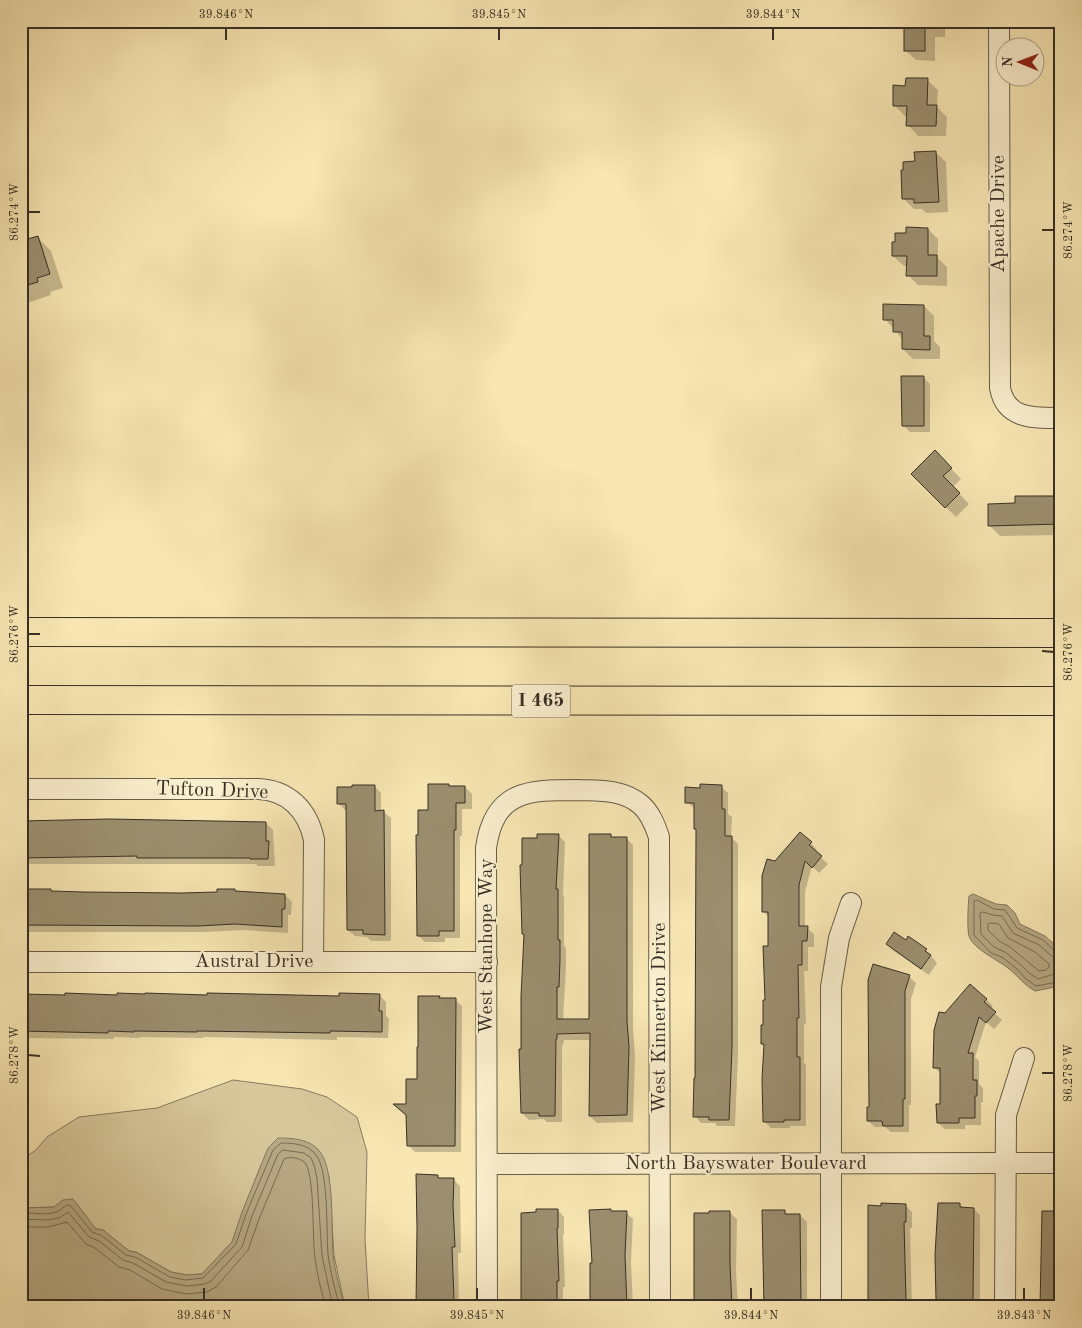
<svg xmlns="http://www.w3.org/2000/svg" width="1082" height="1328" viewBox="0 0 1082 1328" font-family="'Old Standard TT',serif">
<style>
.green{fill:#d7c89b;stroke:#877c60}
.water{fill:#b6a883;stroke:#83785d}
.shadow{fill:#0003}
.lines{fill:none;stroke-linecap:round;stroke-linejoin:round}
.shore{stroke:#766c54;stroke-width:1}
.building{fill:#9b8f6f;stroke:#372f25}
.minor-casing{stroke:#675d48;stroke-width:22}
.highway-casing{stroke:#372f25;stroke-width:30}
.minor{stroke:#faefce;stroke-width:20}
.highway{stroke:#f8e7b3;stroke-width:28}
.ticks{fill:none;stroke:#372f25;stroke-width:2}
.labels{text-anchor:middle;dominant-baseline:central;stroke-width:4;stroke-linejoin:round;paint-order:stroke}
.shield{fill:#faefce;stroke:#726958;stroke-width:1}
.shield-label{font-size:19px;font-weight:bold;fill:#372f25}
.street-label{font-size:20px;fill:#372f25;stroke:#faefce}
.neatline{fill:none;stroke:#372f25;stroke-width:2}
.ticks-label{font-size:12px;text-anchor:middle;fill:#372f25}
</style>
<rect width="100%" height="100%" fill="#f8e7b3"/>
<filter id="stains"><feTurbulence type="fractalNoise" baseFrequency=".004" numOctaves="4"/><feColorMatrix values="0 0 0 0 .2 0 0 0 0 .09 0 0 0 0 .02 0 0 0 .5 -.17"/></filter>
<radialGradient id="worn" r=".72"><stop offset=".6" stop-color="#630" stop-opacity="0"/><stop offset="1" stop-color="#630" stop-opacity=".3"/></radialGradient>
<polygon class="green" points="233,1080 302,1089 327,1097 357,1117 367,1152 365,1239 369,1307 345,1307 334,1255 329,1176 261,1165 232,1242 202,1274 187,1275 171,1272 136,1252 129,1251 103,1230 96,1229 63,1200 54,1207 21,1208 21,1160 36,1150 47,1137 79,1117 157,1108"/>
<g class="water">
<path d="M973 894 996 904 1007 905 1015 913 1020 924 1045 936 1061 950 1060 982 1055 987 1035 991C1024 985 1018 976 1008 968 998 960 973 949 969 936 967 930 968 904 969 896Z"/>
<path d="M278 1138C292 1138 311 1139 320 1152 335 1171 331 1229 333 1254 335 1271 340 1290 345 1307H21V1208L54 1207 63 1200 73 1199 96 1229 103 1230 129 1251 136 1252 171 1272 187 1275 202 1274 232 1242 242 1212 268 1148Z"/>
</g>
<g class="shadow">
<polygon points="906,21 945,21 945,37 935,37 935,61 916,60 905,50"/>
<polygon points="927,80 938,90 937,107 947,117 946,136 918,136 908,125 908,116 905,116 895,106 907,87"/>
<polygon points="935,152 946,162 948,212 926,213 922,209 914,209 904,199 916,163"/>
<polygon points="928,229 938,239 938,258 947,267 947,286 918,285 908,275 908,266 904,266 893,256 896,243 907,234"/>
<polygon points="28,236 31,239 37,237 51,251 63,288 50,292 51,295 21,305 21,238"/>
<polygon points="924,306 934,316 934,341 940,347 940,359 913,359 903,349 903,340 885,319"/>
<polygon points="923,377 930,384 930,432 910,432 903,425"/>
<polygon points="935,452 961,479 953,487 969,504 956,517 913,474"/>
<polygon points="1060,494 1061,549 1060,535 1000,536 989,525 1016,505 1060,497"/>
<polygon points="449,785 451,787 465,787 472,794 472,809 462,809 462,836 460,836 460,938 445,938 445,942 425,942 418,935 419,837 429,812"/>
<polygon points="374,786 381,793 381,812 384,812 391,818 391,941 371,941 367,937 355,936 348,930 348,810 345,810 338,803"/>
<polygon points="721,787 728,793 728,814 732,817 731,837 738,844 738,1055 735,1126 717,1126 715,1123 701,1123 695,1116 697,831 695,828 695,809 687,802 702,789"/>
<polygon points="21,822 266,823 273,830 275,866 258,866 256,864 21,864"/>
<polygon points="558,835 565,842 563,895 564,897 564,946 566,948 566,967 563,1020 590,1020 610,836 612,838 626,838 633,845 633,1029 635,1055 633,1122 597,1123 590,1116 591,1040 564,1040 563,1045 562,1045 562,1122 547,1122 544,1119 529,1120 522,1113 525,936 523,933 538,839"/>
<polygon points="811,843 817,850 815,852 828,864 819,873 812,866 805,892 805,927 814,934 814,947 808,947 808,971 804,971 806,1024 804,1024 804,1063 806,1065 806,1126 790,1126 790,1128 771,1128 764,1121 765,1047 762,1044 769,947 769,917 763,911 776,862"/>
<polygon points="21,890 50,890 53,892 218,894 236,892 285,895 292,902 291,915 288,915 288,933 243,930 205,932 21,932"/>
<polygon points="906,941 926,950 937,963 929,975 894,951 887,944"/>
<polygon points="909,977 916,983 911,999 911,1105 909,1105 909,1132 891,1132 885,1127 875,1127 868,1121 870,1108"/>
<polygon points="21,995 340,997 379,995 386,1002 386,1016 389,1019 388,1038 337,1037 337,1040 203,1037 203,1038 140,1037 140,1038 114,1037 114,1039 21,1038"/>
<polygon points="439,997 441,1000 455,1000 462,1006 461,1152 415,1152 408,1145 408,1105 418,1080"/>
<polygon points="986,999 993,1006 990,1009 1002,1020 994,1029 986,1022 975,1057 979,1061 979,1084 983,1088 983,1102 981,1102 981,1125 965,1125 965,1129 945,1129 938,1123 942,1106 942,1075 935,1068 945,1015"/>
<polygon points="437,1176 440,1179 453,1179 460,1186 461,1253 458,1253 459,1307 416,1307"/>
<polygon points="959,1204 964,1209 974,1209 980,1215 980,1307 938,1307 936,1255"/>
<polygon points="905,1205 912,1212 912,1228 910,1228 912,1307 869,1307 870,1207"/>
<polygon points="558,1210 564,1217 564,1235 563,1235 565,1287 563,1287 563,1307 523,1307 537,1214"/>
<polygon points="784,1211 788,1215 800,1215 807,1222 807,1307 765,1307"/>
<polygon points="626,1213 633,1219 631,1262 633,1307 591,1307"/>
<polygon points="730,1213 737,1219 736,1271 738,1307 695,1307"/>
</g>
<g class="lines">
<g class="shore">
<polygon points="991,923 999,924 1008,938 1035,952 1049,964 1049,967 1046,970 1039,971 1010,947 999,941 988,930 988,924"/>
<polyline points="1061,953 1056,952 1043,940 1017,928 1005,910 994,909 977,900 974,901 974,935 991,953 1002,957 1017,969 1025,978 1036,986 1052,983 1061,979"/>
<polyline points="1061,959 1054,958 1039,945 1013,933 1002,916 993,915 983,912 980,913 981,934 994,947 1005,952 1021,965 1029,973 1038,979 1061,972"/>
<path d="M21 1213C32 1212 46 1216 56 1212 62 1210 63 1205 70 1205L92 1232 101 1235 126 1255 135 1257 170 1277 186 1280 203 1278 236 1244 246 1214 273 1150 281 1143C293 1143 308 1144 316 1155 329 1171 326 1231 328 1254 330 1271 335 1290 340 1307"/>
<polyline points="21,1219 48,1220 59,1218 68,1212 89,1237 99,1241 123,1260 133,1263 166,1282 187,1286 205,1284 211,1281 242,1247 252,1216 278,1154 283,1150 304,1153 311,1158 314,1165 317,1178 322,1256 333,1307"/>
<path d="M21 1227H48L67 1222 86 1244 95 1248 119 1267 130 1270 162 1289 186 1294 207 1292 216 1287 248 1250 259 1219 284 1159C289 1156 301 1158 305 1163 315 1175 312 1239 315 1258 317 1274 321 1291 326 1307"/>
</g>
</g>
<g class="building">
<rect x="904" y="21" width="21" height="30"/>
<polygon points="906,78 928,78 927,105 937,105 936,126 906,126 907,106 893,106 893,85 905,86"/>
<polygon points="936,151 939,202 914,203 914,199 902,199 901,170 903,170 903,162 915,161 914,152"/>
<polygon points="906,227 928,228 928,255 937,255 937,276 906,276 907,256 892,256 892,242 895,242 895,233 906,233"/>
<polygon points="38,236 50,274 37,278 38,282 24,286 21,278 21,241"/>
<polygon points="883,304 924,305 924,336 930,336 930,350 902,349 902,332 893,332 893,320 883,320"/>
<polygon points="901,376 924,376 924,426 902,426"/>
<polygon points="935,450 952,468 943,476 960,493 945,508 911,474"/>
<polygon points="1015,496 1061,496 1061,524 988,526 988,504 1015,503"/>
<polygon points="428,784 449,784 449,786 465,786 465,803 456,803 456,830 454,830 454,931 439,931 439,936 417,936 416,835 418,835 418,810 428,810"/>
<polygon points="700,784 722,785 722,809 725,809 725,836 732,836 732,1047 729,1120 709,1120 709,1117 693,1117 694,1078 695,1078 696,829 694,829 694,803 685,803 685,787 700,788"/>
<polygon points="352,785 375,785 375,811 384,810 385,935 363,934 363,930 347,930 346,804 337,804 337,787 352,787"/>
<polygon points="109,819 266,822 266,841 269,841 268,859 250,859 250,858 137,858 137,856 21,858 21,821"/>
<polygon points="800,832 812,842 809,845 822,856 812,868 805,861 799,885 799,926 808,926 807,941 802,941 802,965 798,965 799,1018 797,1018 797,1057 800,1057 800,1120 784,1120 784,1122 763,1122 762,1079 764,1044 761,1044 761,1025 763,1025 763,1000 765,1000 763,946 768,946 768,912 762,912 762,876 767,859 775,861"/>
<polygon points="537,834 559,834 556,889 558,889 558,940 560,940 560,960 559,987 557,987 557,1019 589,1019 589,834 611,834 611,837 627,837 627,1021 629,1047 627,1115 589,1116 590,1033 557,1034 557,1039 556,1039 555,1116 539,1116 539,1113 521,1113 519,1049 521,1049 521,996 524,934 522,934 520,865 522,865 522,838 537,838"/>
<polygon points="21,889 51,889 51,891 84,892 181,893 217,892 217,889 235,889 235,891 285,894 285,909 282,909 282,927 235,924 198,926 21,925"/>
<polygon points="894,932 906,940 908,936 927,949 925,951 931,955 921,969 886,944"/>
<polygon points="873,964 910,975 905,991 905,1099 903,1099 903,1126 883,1126 882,1121 867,1121 867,1107 869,1107 868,980"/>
<polygon points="970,984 987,999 984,1002 996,1012 986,1023 979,1017 968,1053 973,1053 973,1080 977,1080 977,1096 975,1096 975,1118 959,1118 959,1123 937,1123 936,1104 940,1104 940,1068 933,1068 934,1030 939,1012 945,1013"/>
<polygon points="65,993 117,995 117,993 145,994 145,993 207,995 207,993 339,996 339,993 380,994 379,1011 382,1011 382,1032 330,1031 330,1033 197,1031 197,1032 134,1031 134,1032 108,1031 108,1033 21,1031 21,994 65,995"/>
<polygon points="418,996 440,996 439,998 456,998 455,1146 407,1146 406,1115 393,1104 406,1104 406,1079 417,1079 417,1047 418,1047"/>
<polygon points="416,1174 438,1175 438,1178 454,1178 453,1205 455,1247 452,1247 454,1300 438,1300 438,1307 416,1307 417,1228"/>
<polygon points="881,1203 906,1204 906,1222 904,1222 906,1301 904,1301 904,1307 882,1307 882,1301 868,1301 868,1205 881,1206"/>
<polygon points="938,1203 960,1203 960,1207 974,1208 973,1300 936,1300 935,1255"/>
<polygon points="536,1209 558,1209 558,1228 557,1228 559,1281 557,1281 557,1307 521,1307 521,1213 536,1212"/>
<polygon points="611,1209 611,1211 627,1211 625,1255 627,1307 590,1307 590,1263 592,1263 589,1210"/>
<polygon points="762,1210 785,1210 785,1214 800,1214 801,1307 764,1307"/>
<polygon points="709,1211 730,1211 730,1264 732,1307 694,1307 694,1213 709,1213"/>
<polygon points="1042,1211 1061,1211 1061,1307 1040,1307"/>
</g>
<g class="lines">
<g class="minor-casing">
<g id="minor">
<path d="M999 21 1000 388C1006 420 1035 418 1061 418"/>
<path d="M21 789H258C288 790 308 810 314 840L313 961"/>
<polyline points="21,962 487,962"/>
<polyline points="487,1164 1061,1163"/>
<path d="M487 1307 486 848C494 790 529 790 577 790 600 791 621 789 640 804 650 812 655 825 659 837L660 1307"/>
<polyline points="831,1307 831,987 839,938 851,903"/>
<polyline points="1005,1307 1006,1115 1024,1058"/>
</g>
</g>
<g class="highway-casing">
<g id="highway">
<polyline points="21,632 1061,633"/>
<polyline points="21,700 1061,701"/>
</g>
</g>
<use href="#minor" class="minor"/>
<use href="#highway" class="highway"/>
</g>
<path class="ticks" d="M226 40V28M499 40V28M773 40V28M28 212H40M1042 230H1054M28 634H40M1042 651 1054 652M28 1055 40 1056M1042 1073H1054M204 1300V1288M477 1300V1288M751 1300V1288M1024 1300V1288"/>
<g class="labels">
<rect class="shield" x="512" y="684.5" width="58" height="33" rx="4"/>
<g class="shield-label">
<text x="541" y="701">I 465</text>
</g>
<g class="street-label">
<text transform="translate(999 214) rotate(-90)">Apache Drive</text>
<text transform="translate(212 791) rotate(2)">Tufton Drive</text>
<text transform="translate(487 946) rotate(-90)">West Stanhope Way</text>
<text x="254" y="962">Austral Drive</text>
<text transform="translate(660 1018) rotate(-90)">West Kinnerton Drive</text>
<text x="746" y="1164">North Bayswater Boulevard</text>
</g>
</g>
<rect width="1082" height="1328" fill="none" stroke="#f8e7b3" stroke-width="55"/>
<g transform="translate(1020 62) rotate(271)"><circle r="24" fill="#faefce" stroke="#aca28a"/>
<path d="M0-4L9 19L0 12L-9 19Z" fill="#8f2418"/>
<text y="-8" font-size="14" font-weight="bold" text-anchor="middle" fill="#372f25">N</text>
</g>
<rect x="28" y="28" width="1026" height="1272" class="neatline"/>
<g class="ticks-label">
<text x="226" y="18">39.846°N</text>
<text x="499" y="18">39.845°N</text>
<text x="773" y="18">39.844°N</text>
<text transform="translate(14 212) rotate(-90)" y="4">86.274°W</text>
<text transform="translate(1068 230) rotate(-90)" y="4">86.274°W</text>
<text transform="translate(14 634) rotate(-90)" y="4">86.276°W</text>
<text transform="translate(1068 652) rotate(-90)" y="4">86.276°W</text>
<text transform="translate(14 1055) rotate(-90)" y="4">86.278°W</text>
<text transform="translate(1068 1073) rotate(-90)" y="4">86.278°W</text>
<text x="204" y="1319">39.846°N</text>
<text x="477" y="1319">39.845°N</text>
<text x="751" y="1319">39.844°N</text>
<text x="1024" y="1319">39.843°N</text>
</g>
<rect width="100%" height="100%" filter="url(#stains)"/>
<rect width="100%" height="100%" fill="url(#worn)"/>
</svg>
